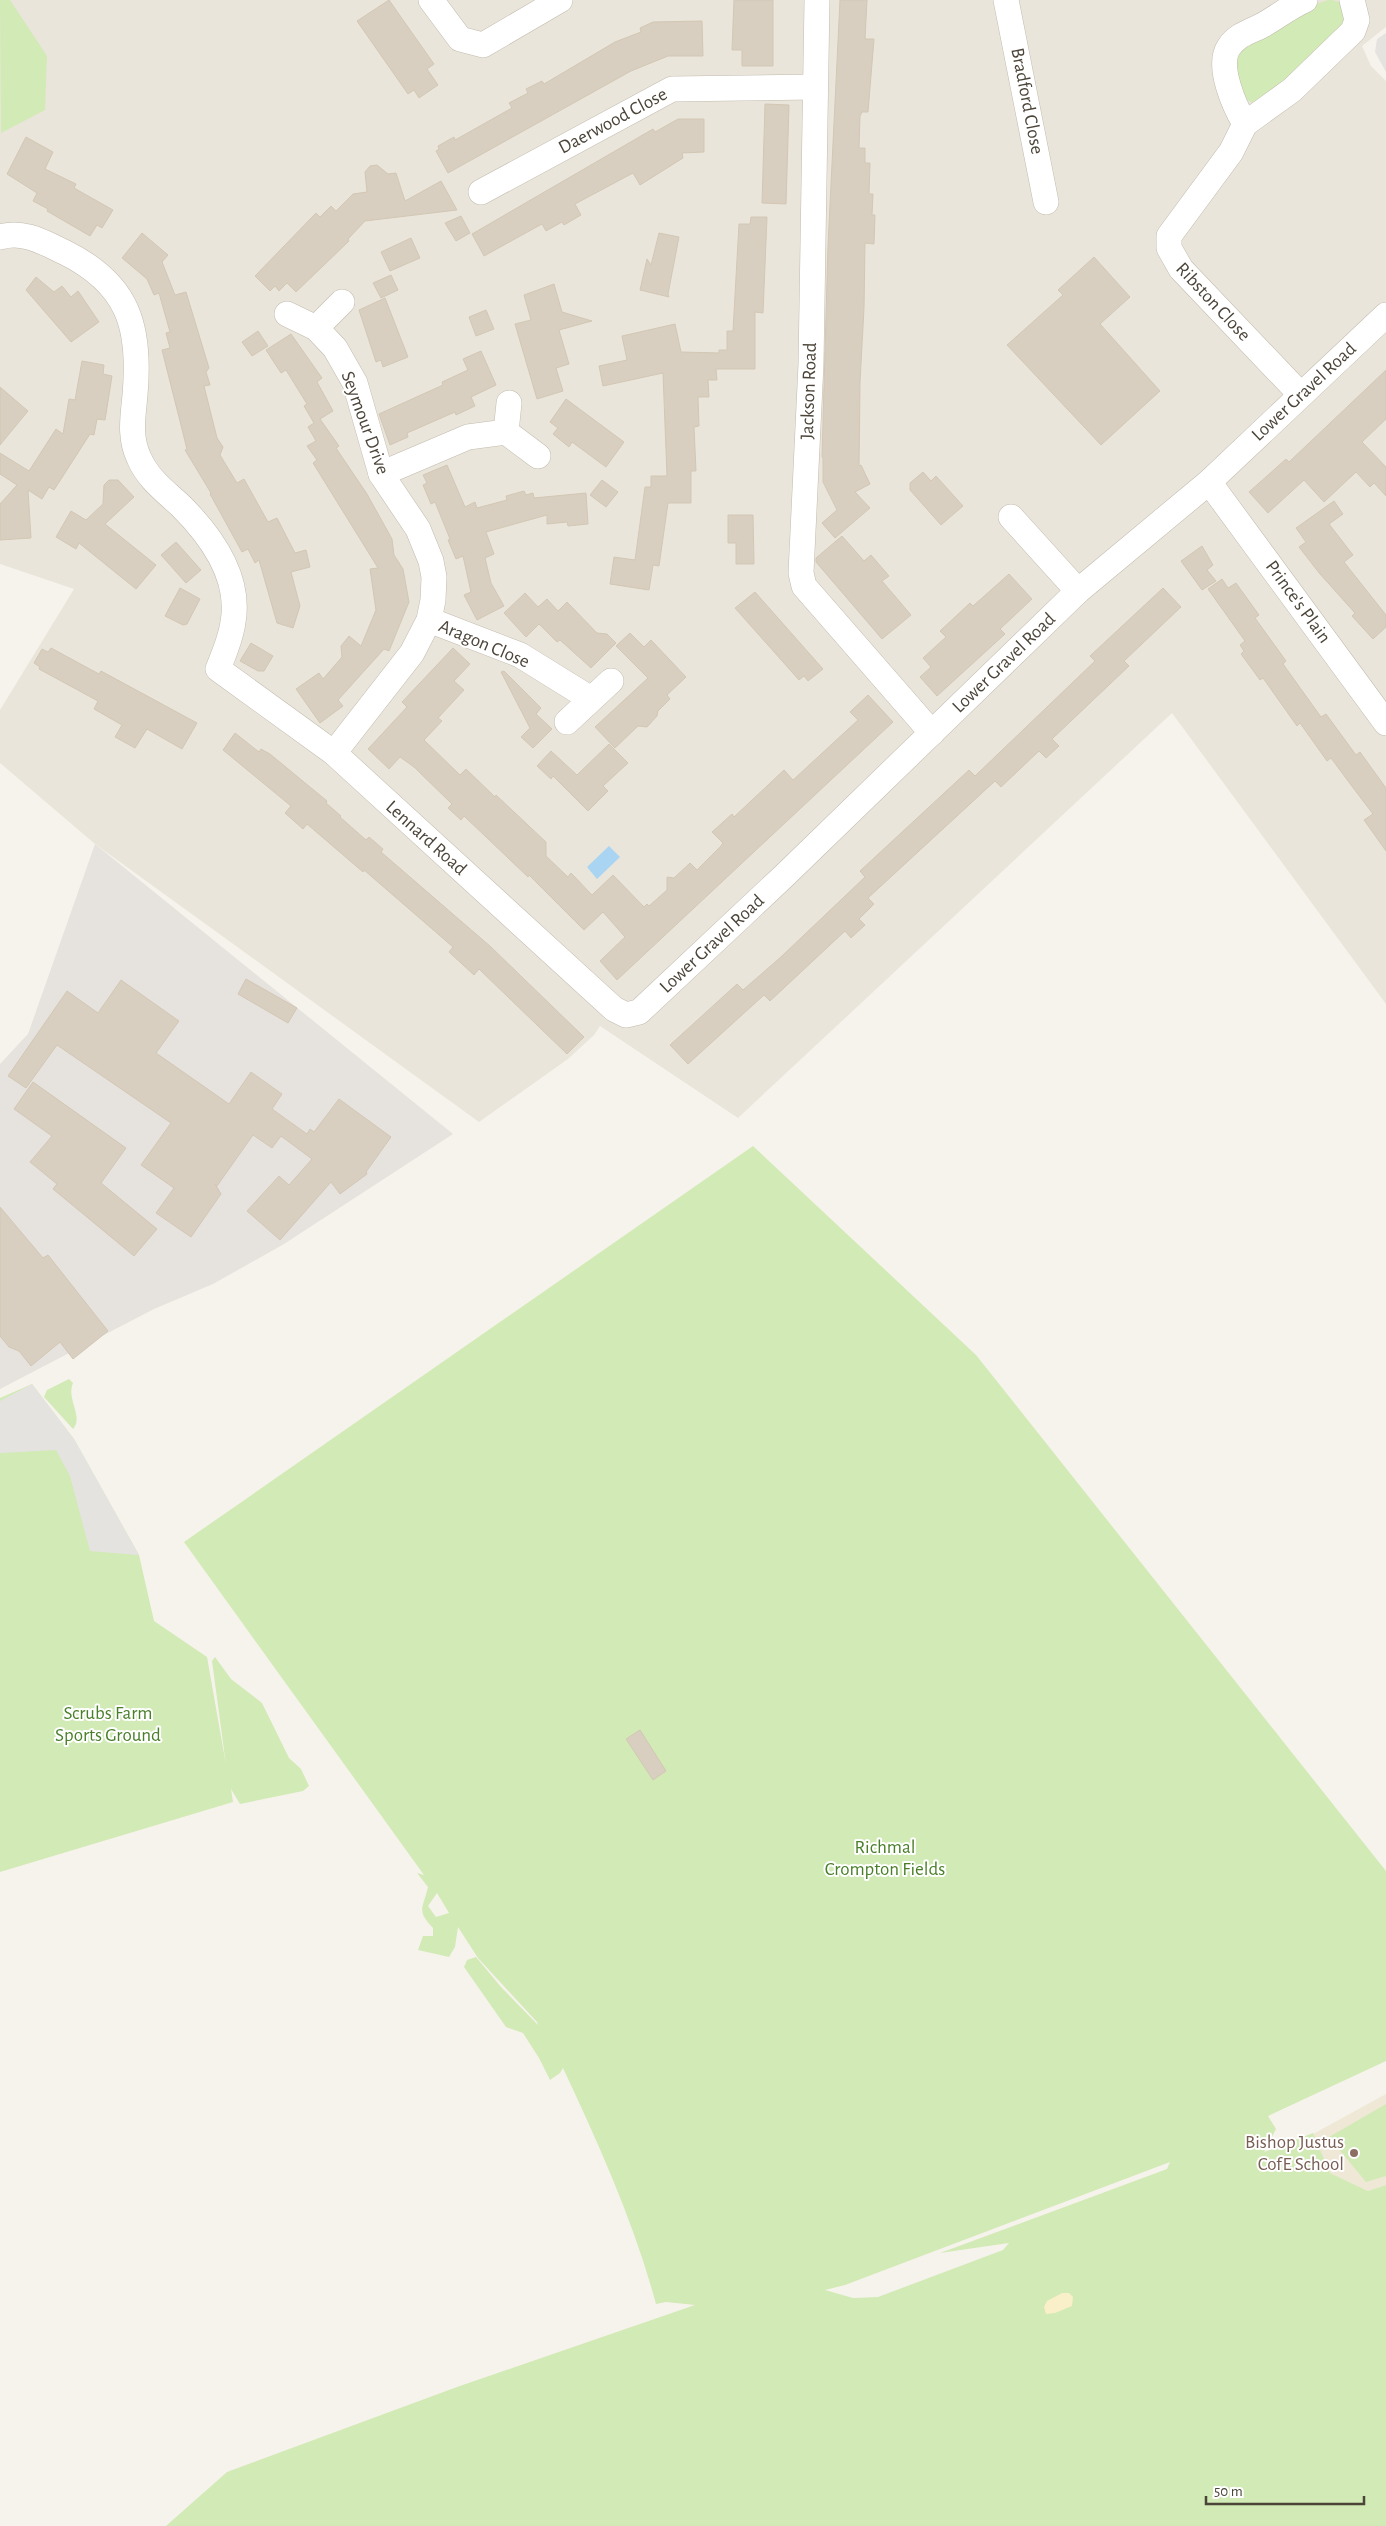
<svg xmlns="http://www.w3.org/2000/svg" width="1386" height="2526" viewBox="0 0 1386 2526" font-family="'Alegreya Sans',sans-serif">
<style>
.residential{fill:#eae5da}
.industrial{fill:#e6e2dd}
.education{fill:#efe8d6}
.green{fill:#d2eab5;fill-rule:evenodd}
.sand{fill:#f9efc9}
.parking{fill:#e5e3e0}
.water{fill:#a9d4f2}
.building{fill:#d8cfc1;stroke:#d3c7b4}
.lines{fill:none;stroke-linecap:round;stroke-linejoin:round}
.minor-casing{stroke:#c2bbae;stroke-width:26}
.minor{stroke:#fff;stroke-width:25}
.education-dot{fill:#8d6e63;stroke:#fff;stroke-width:2}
.labels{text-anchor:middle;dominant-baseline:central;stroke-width:4;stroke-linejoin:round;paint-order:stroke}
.street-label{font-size:19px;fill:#4b4439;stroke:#fff}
.park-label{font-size:19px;fill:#4a7f2a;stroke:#fff}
.education-label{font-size:19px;fill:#785e54;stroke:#fff;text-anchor:end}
</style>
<rect width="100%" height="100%" fill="#f6f3ec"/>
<polygon class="residential" points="0,0 1386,0 1386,27 1362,46 1371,66 1386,81 1386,1004 1172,713 738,1118 600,1026 594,1035 568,1059 479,1122 95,844 0,763 0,710 74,589 0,564"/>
<polygon class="industrial" points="95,844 453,1134 284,1244 213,1284 154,1309 0,1389 0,1064 28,1034"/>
<polygon class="education" points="1386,2094 1386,2185 1368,2191 1330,2173 1313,2134"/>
<g class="green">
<polygon points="0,0 10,0 47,56 45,110 1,133"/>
<path d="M1328 0C1343 0 1345 6 1349 20L1314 57 1255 104 1243 98 1235 70 1237 52 1305 8Z"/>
<path d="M753 1146 976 1355 1386 1871V2061L1268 2116 1276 2129 1264 2152 1313 2133 1330 2173 1368 2191 1386 2185V2526H166L227 2472 457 2387 695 2305 666 2302 656 2304C634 2222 599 2145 563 2068L560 2073 550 2080 539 2058 523 2033 506 2027 464 1967 467 1960 476 1957 501 1987 538 2025 537 2022 478 1958 458 1927 455 1947 449 1957 418 1950 423 1936H433V1928C416 1910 423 1909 428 1887L417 1873 424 1875 184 1542ZM437 1893 449 1913 436 1917 428 1906ZM1170 2162 1167 2169 940 2253 1009 2243 1003 2250 878 2297 853 2298 825 2290 845 2285Z"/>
<path d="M69 1379 73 1383C66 1399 84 1417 73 1429L44 1397 47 1390Z"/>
<polygon points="32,1384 74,1439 139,1555 154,1621 207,1657 226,1765 212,1661 215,1657 231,1679 262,1703 289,1758 301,1769 309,1786 303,1791 240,1804 231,1789 233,1802 0,1872 0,1398"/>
<polygon points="1386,2104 1386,2176 1366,2182 1329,2137"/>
</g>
<polygon class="sand" points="1062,2293 1069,2293 1073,2297 1072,2306 1055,2313 1046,2314 1044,2307 1047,2301"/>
<g class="parking">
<polygon points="1386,33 1386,72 1375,52 1377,39"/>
<polygon points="32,1384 74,1439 139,1555 90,1551 70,1476 56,1450 0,1453 0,1401"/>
</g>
<polygon class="water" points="609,846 620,857 597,879 587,867"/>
<g class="building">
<polygon points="389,0 434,64 427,69 438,85 419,98 414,90 408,94 357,21"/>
<polygon points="734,0 773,0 773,66 742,66 742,50 732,50"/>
<polygon points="840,0 867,0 865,39 874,39 868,112 862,112 860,116 859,148 865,148 865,163 870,163 869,194 873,194 872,215 875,215 874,244 865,243 864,308 860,382 859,466 861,465 870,484 855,492 870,508 835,538 822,523 837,510 823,482 823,458 822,457 828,246"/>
<polygon points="702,21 703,56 668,56 631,71 448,173 436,151 439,149 438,146 454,137 455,140 512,108 509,103 528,93 526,89 542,81 544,84 615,42 641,32 640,28 653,22"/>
<polygon points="765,104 789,105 786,204 762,203"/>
<polygon points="678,119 704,119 704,152 682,153 683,158 640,185 633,173 575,204 581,215 564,225 562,222 546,231 542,224 484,256 472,234 653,129 655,132"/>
<polygon points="26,137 53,152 45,169 76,184 74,188 113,210 102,228 97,225 90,236 47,211 48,209 33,201 37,193 7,174"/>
<polygon points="377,165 388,174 396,173 405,201 441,181 457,210 365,221 348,239 349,241 296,292 287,283 279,291 275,286 270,291 255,276 316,213 320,217 331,206 336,211 353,194 367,192 365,172 370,166"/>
<polygon points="461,216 470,233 456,241 445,223"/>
<polygon points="751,217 767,217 763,313 755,312 755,369 716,369 717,380 708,380 709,397 698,397 699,426 694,427 696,471 691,471 691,503 668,503 659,566 653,565 649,590 610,584 614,557 635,560 645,487 651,487 651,476 667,476 663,373 603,386 599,366 627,360 622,336 675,324 681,352 719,353 719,350 727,350 727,331 733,331 739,224 750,224"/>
<polygon points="142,233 168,255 162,262 175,295 186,292 209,368 206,372 210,385 204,386 217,438 223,447 220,455 237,483 244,479 268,522 277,518 295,553 306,550 310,567 291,572 300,606 293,628 277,623 259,560 255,563 248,549 242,552 210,494 211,493 185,450 187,449 162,350 170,348 166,333 170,332 159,293 154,295 147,279 122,258"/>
<polygon points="659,233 679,237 668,294 669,297 640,290 647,259 651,265"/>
<polygon points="411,238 420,258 390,271 381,252"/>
<polygon points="1094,257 1130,297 1100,324 1160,391 1101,445 1007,345 1063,295 1058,290"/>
<polygon points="391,275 398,290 381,298 373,283"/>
<polygon points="36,277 54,292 62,286 71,297 78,291 99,322 71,342 26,290"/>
<polygon points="554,284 562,312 592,321 559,330 569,364 556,368 563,391 537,399 515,324 531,320 524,295"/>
<polygon points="385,298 408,357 383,367 381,360 376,362 359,310"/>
<polygon points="486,310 494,329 476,336 469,317"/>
<polygon points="258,331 268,346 252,356 242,342"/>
<polygon points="291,334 322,378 317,382 333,411 320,419 339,446 336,448 367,494 392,539 394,555 403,569 409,602 389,651 384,649 338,700 343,706 320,723 296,689 319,673 323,679 342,657 341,646 349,636 361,646 376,610 370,569 378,568 313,463 317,460 307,446 316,441 308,427 314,423 304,406 307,404 286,370 281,373 266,350"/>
<polygon points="481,351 496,385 471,397 475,406 456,415 455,412 407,433 408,437 390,445 379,414 443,385 442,382 468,370 463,359"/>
<polygon points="82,361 104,365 103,374 112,376 105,420 97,419 94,435 90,434 54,490 49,487 42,499 28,490 31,538 0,540 0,504 17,485 0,474 0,453 29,471 56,429 63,434 69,399 75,400"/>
<polygon points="1386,370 1386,419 1362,442 1386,467 1386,496 1374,483 1370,487 1356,472 1324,502 1304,480 1268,513 1249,492 1286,459 1289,462"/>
<polygon points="0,387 28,411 0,445"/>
<polygon points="566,399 624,442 606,467 572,442 569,447 553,434 558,428 550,422"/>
<polygon points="447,465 465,507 475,502 477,508 507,500 506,496 524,491 526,495 533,493 534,498 586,493 588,524 568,526 567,522 547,524 547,515 486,532 494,554 485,558 491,583 504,606 477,620 464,595 471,592 463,556 456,559 448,540 450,539 435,502 431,504 423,485 427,483 423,475"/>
<polygon points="923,472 931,481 936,476 963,506 941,525 910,490 910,483"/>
<polygon points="109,480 118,480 134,497 105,524 156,565 136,589 79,543 76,549 56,537 71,511 86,520 103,504 104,485"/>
<polygon points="602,480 618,492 606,507 590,495"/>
<polygon points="1334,501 1343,514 1329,524 1353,555 1344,562 1386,615 1386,627 1373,639 1352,616 1355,613 1320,574 1299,547 1306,542 1296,528"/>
<polygon points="728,515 753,515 754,564 736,564 736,543 728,543"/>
<polygon points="842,536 864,561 871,555 889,576 882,581 911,615 882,639 816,562 816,558"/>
<polygon points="176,542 201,570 186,583 161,555"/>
<polygon points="1202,546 1213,565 1207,570 1216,581 1202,590 1181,561"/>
<polygon points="1009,574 1032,599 1000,629 1005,634 937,696 920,677 931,667 923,658 946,637 940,631 970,603 973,606"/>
<polygon points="1222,579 1228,588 1236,583 1259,615 1255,618 1286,661 1283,664 1321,717 1326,714 1356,755 1360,752 1386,788 1386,851 1364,820 1373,814 1351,785 1331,758 1327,761 1300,723 1297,726 1263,678 1260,680 1241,654 1244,651 1240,645 1245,641 1208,589"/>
<polygon points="180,588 200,599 187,624 183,625 165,616"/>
<polygon points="1163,588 1181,607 1124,661 1129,666 1052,739 1059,746 1046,758 1039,751 1001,787 995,781 868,898 874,904 859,919 865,925 851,938 845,931 770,1001 764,995 688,1064 670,1045 737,984 743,990 782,956 865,877 860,871 969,770 975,776 1095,661 1090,656"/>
<polygon points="755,592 823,669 808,681 804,676 799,680 735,608"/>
<polygon points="525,593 538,607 547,599 558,611 567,602 597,633 607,634 616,643 591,668 560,640 557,642 539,624 526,637 504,613"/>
<polygon points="630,633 644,647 651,640 686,677 667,695 670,699 658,711 657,716 647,727 638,726 615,748 595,727 648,678 616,646"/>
<polygon points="251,643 273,656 264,671 258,671 240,661"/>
<polygon points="51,648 99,674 101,671 197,723 182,749 147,729 135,748 115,737 122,725 94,709 98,701 39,669 40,667 34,663 42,649 48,652"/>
<polygon points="453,648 470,664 454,681 464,690 438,718 442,721 424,740 460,775 466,769 495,797 496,795 546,842 546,856 568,877 571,873 592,895 613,875 644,907 647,904 649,906 667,890 667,877 674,878 690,863 697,870 721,846 723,843 712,832 732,814 734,817 784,770 793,780 858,720 850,712 868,695 893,722 617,980 600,961 625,937 603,912 584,930 529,875 528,877 464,816 461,820 448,808 452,804 414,767 400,757 389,769 368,749 407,707 402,702"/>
<polygon points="504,671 541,708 536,714 552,729 533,748 521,737 530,728 501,672"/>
<polygon points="235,733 259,752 261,749 270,754 327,801 326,803 341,816 340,817 366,840 369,837 383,849 381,852 491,947 584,1037 567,1054 479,969 474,975 449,952 453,947 364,870 363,872 307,824 303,829 285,813 291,806 223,750"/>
<polygon points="609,744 628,763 603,786 608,791 588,811 553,776 551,779 537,766 551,751 577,775"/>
<polygon points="246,979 297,1008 288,1023 238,994"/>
<polygon points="121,980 179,1021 156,1053 229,1104 251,1072 282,1094 272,1109 307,1134 310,1129 314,1132 339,1099 391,1137 366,1172 367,1174 340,1194 331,1182 280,1240 247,1211 279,1176 289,1185 312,1159 281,1136 272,1148 253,1135 217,1186 215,1184 221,1194 191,1237 156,1213 174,1188 141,1165 171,1123 57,1045 26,1088 8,1076 67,991 98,1013"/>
<polygon points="33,1082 126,1148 101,1183 157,1229 134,1256 53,1189 57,1184 30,1162 52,1136 14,1109"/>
<polygon points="0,1207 43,1258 48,1255 108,1331 73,1359 60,1342 31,1366 19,1351 9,1347 0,1336"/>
<polygon points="640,1730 666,1771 653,1780 626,1739"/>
</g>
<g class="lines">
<g class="minor-casing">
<g id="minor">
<polyline points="431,0 460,39 483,45 560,0"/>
<polyline points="817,0 811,364 801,573 804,586 932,733"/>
<polyline points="1006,0 1046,202"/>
<path d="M1245 124C1235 107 1216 66 1229 47 1237 35 1249 32 1261 26 1276 18 1289 7 1305 0"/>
<polyline points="481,192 672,89 814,87"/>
<path d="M0 237C23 230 43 242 64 252 129 284 141 327 135 395 133 417 129 437 139 458 148 479 165 491 181 506 211 536 241 577 233 622 231 638 224 654 218 669L334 753 614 1009 626 1015 639 1012 784 876 1078 591 1209 482 1386 315"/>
<polyline points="287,314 316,328 335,348 355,383 381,474 418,529 431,561 434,577 433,600 429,620 412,653 334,753"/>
<polyline points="316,328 342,302"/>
<polyline points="1301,395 1181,269 1169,248 1169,236 1231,152 1245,124 1292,90 1353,31 1357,20 1352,0"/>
<polyline points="509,403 506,432 538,456"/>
<polyline points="381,474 468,437 506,432"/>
<polyline points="1209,482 1386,723"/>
<polyline points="1011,517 1078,591"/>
<polyline points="429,620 520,655 591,699"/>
<polyline points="567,722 611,681"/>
</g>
</g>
<use href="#minor" class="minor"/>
</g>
<circle class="education-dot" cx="1354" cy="2153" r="5"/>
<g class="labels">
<g class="street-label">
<text transform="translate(1027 101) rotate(79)">Bradford Close</text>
<text transform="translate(613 121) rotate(-28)">Daerwood Close</text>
<text transform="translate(1213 302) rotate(47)">Ribston Close</text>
<text transform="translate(809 391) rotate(-88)">Jackson Road</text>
<text transform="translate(1304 392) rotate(-43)">Lower Gravel Road</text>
<text transform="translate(365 423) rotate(70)">Seymour Drive</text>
<text transform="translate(1298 602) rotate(54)">Prince's Plain</text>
<text transform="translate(484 644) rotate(23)">Aragon Close</text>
<text transform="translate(1004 663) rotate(-44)">Lower Gravel Road</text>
<text transform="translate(426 838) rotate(42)">Lennard Road</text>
<text transform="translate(712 944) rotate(-43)">Lower Gravel Road</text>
</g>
<g class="park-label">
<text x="108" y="1713">Scrubs Farm<tspan x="108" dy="22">Sports Ground</tspan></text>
<text x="885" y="1847">Richmal<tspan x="885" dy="22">Crompton Fields</tspan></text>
</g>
<g class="education-label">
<text x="1344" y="2142">Bishop Justus<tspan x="1344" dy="22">CofE School</tspan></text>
</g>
</g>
<path d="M1206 2496v8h158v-8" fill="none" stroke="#4b4439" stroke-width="2.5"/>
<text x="1214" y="2496" font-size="15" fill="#4b4439" stroke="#ffffff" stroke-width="4" paint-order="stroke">50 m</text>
</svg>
